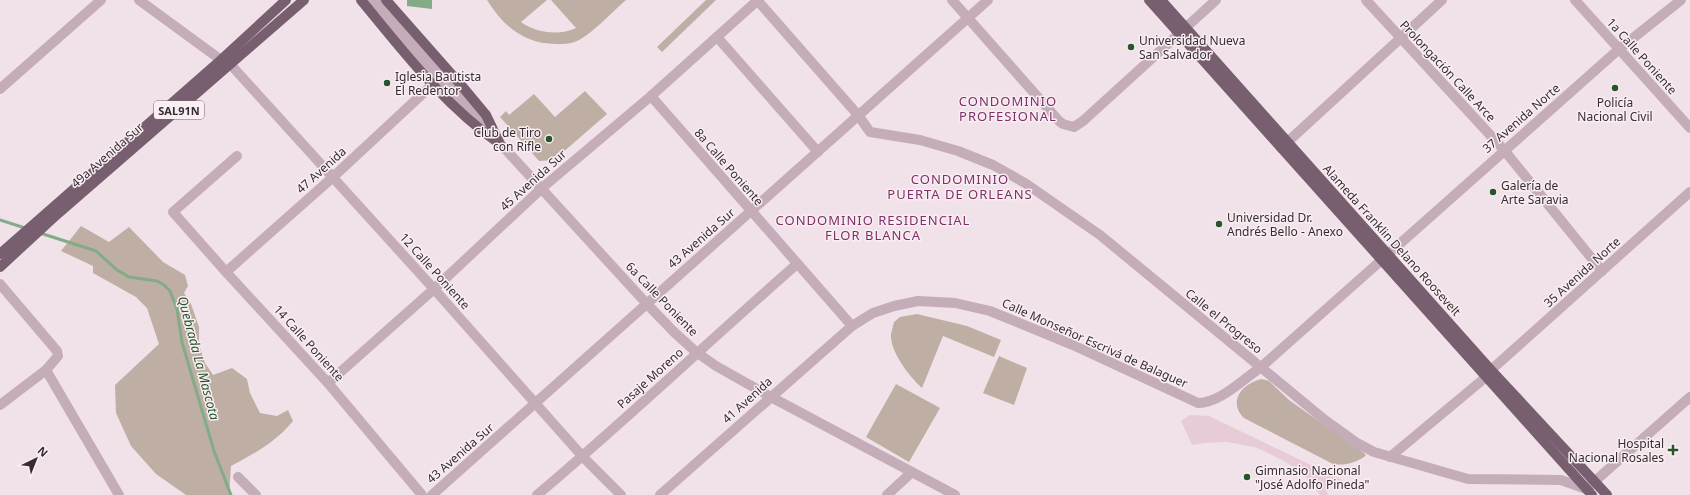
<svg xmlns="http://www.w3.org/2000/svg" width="1690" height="495" viewBox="0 0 1690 495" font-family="'Noto Sans',sans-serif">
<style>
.green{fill:#bfaea4}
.plaza{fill:#e7cbd7}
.water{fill:#84ab88}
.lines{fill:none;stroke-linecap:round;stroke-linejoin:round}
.stream{stroke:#84ab88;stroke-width:3}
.minor{stroke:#c5acb9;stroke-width:10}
.major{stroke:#785f6f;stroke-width:10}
.poi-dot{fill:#26552b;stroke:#f9eff3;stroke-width:1.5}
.labels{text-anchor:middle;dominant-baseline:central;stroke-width:3;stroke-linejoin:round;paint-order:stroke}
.shield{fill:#f9eff3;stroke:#72666d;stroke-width:1}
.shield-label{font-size:11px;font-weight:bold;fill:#382c34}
.poi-label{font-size:12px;fill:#382c34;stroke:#f9eff3;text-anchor:start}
.street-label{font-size:12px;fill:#382c34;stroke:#f9eff3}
.neighbourhood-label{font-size:13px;letter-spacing:1px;fill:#7e2f68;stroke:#f9eff3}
.water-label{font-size:13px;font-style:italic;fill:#26552b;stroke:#f9eff3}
</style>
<rect width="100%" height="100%" fill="#f1e2e9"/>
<g class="green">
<path d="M487 0H547L521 22C536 33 559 36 576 28L551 0H626C612 12 595 31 579 40 572 44 564 44 556 44 524 44 503 26 487 0Z"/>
<polygon points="706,0 716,0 662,52 657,47"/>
<polygon points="585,91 607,114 554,160 539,161 500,117 506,111 509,115 534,94 555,117"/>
<path d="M81 226 109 242 129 227 163 262 185 275 188 286 184 293 191 304 199 327V345L205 363 213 375 232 368 247 379 250 393 260 413 277 416 288 410 293 421C276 442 255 453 231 466L229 495H186L156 474 131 446 116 413 115 385 159 344 147 308 136 297 93 273V266L61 251Z"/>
<path d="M917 314 967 326 1001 340 994 357 943 336 922 388C909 376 890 352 891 334 892 330 893 326 894 322L900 317Z"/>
<polygon points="999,356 1027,368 1014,405 983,393"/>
<path d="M1262 379 1269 381 1289 400 1364 453 1366 455 1364 457C1354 463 1345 466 1333 464L1244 418C1227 401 1243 383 1262 379Z"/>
<polygon points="896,384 940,408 909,462 866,437"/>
</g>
<polygon class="plaza" points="1190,415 1209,416 1342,480 1342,484 1336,481 1332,483 1327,486 1326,490 1328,495 1320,495 1306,477 1296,469 1284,461 1264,451 1254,447 1227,442 1205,443 1192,445 1181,421"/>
<polygon class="water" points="407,0 432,0 432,9 407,6"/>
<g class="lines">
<g class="stream">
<polyline points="0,220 25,228"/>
<polyline points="40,233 96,251 117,270 129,277 157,281 164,285 170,291 177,309 182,342 214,451 231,495"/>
</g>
<g class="minor">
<polyline points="139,0 221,60"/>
<polyline points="368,0 450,96 467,110"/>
<polyline points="378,0 457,88 475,116 646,303 674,332 696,352 716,366 771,397 955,495"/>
<polyline points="952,0 1059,121 1063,124 1074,127 1083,121 1216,0"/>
<polyline points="1366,0 1504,150 1602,271"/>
<polyline points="1575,0 1690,128"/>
<polyline points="758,1 858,115 870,132 920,140 958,151 993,165 1025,183 1100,235 1325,420 1357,443 1374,452 1468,479 1561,480 1586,489 1690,397"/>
<polyline points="717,37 818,152"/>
<polyline points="231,65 434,289 583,457 621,495"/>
<polyline points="0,89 101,0"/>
<polyline points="651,96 852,326"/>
<polyline points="1281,148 1442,0"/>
<polyline points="237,156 173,212 226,272 328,383 422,495"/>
<polyline points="226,272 332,178 432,85"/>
<polyline points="0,284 57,351 58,356 46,370 0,405"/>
<polyline points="46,370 119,495"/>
<polyline points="1491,370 1690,192"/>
<polyline points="328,383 434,289 542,188 651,96 758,0"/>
<polyline points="1390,457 1486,377"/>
<polyline points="238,477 256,495"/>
<polyline points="432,495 988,0"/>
<path d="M537 495C626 420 710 340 797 264"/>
<path d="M660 495 852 326 873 313 894 306 918 301 955 303 990 311 1073 345 1198 403C1220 403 1242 380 1260 368L1618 50 1681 0"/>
<polyline points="887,495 912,472"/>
</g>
<g class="major">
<path d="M361 0C404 52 444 105 500 144"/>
<polyline points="386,0 461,85 486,115 499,142"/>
<polyline points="1149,0 1592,495"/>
<polyline points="1161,0 1491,370 1607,495"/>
<polyline points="0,254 221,60 286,0"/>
<polyline points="0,267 53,218 304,0"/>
</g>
</g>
<g class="poi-dot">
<circle cx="1131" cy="47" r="4"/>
<circle cx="387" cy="83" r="4"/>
<circle cx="1615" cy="88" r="4"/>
<circle cx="549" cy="139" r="4"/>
<circle cx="1493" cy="192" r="4"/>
<circle cx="1219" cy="224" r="4"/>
<path d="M1671 444h4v4h4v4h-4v4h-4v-4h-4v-4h4z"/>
<circle cx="1247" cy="477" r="4"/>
</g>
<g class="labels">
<rect class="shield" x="154" y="101" width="50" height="18" rx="3"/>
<g class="shield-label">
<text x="179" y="110">SAL91N</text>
</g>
<g class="poi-label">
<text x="1139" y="40">Universidad Nueva<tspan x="1139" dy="14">San Salvador</tspan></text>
<text x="395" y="76">Iglesia Bautista<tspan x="395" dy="14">El Redentor</tspan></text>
<text x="1615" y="102" text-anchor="middle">Policía<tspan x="1615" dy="14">Nacional Civil</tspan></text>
<text x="541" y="132" text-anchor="end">Club de Tiro<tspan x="541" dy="14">con Rifle</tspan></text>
<text x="1501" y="185">Galería de<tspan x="1501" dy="14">Arte Saravia</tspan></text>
<text x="1227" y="217">Universidad Dr.<tspan x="1227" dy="14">Andrés Bello - Anexo</tspan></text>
<text x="1664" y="443" text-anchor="end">Hospital<tspan x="1664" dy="14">Nacional Rosales</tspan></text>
<text x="1255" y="470">Gimnasio Nacional<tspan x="1255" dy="14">"José Adolfo Pineda"</tspan></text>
</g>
<g class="street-label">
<text transform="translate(1642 56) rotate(48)">1a Calle Poniente</text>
<text transform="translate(1448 71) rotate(47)">Prolongación Calle Arce</text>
<text transform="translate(1521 118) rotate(-41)">37 Avenida Norte</text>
<text transform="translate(107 155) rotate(-41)">49a Avenida Sur</text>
<text transform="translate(729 167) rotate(49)">8a Calle Poniente</text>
<text transform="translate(321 170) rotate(-42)">47 Avenida</text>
<text transform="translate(533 180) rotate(-42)">45 Avenida Sur</text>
<text transform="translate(701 238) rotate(-41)">43 Avenida Sur</text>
<text transform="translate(1392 240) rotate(48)">Alameda Franklin Delano Roosevelt</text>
<text transform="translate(435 271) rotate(48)">12 Calle Poniente</text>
<text transform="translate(1582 272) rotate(-42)">35 Avenida Norte</text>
<text transform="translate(662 299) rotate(46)">6a Calle Poniente</text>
<text transform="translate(1224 321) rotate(39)">Calle el Progreso</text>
<text transform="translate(309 343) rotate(48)">14 Calle Poniente</text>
<text transform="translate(1095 343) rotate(24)">Calle Monseñor Escrivá de Balaguer</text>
<text transform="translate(650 378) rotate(-42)">Pasaje Moreno</text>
<text transform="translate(747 400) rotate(-42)">41 Avenida</text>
<text transform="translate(460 453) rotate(-41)">43 Avenida Sur</text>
</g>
<g class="neighbourhood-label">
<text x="1008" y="101">CONDOMINIO<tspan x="1008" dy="15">PROFESIONAL</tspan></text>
<text x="960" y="179">CONDOMINIO<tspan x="960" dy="15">PUERTA DE ORLEANS</tspan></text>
<text x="873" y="220">CONDOMINIO RESIDENCIAL<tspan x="873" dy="15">FLOR BLANCA</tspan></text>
</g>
<g class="water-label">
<text transform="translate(199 358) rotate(75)">Quebrada La Mascota</text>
</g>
</g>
<g transform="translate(36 459) rotate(43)" stroke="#f9eff3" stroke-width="3" paint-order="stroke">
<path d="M0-3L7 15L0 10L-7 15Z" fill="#382c34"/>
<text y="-6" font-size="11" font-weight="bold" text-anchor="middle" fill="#382c34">N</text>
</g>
</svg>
